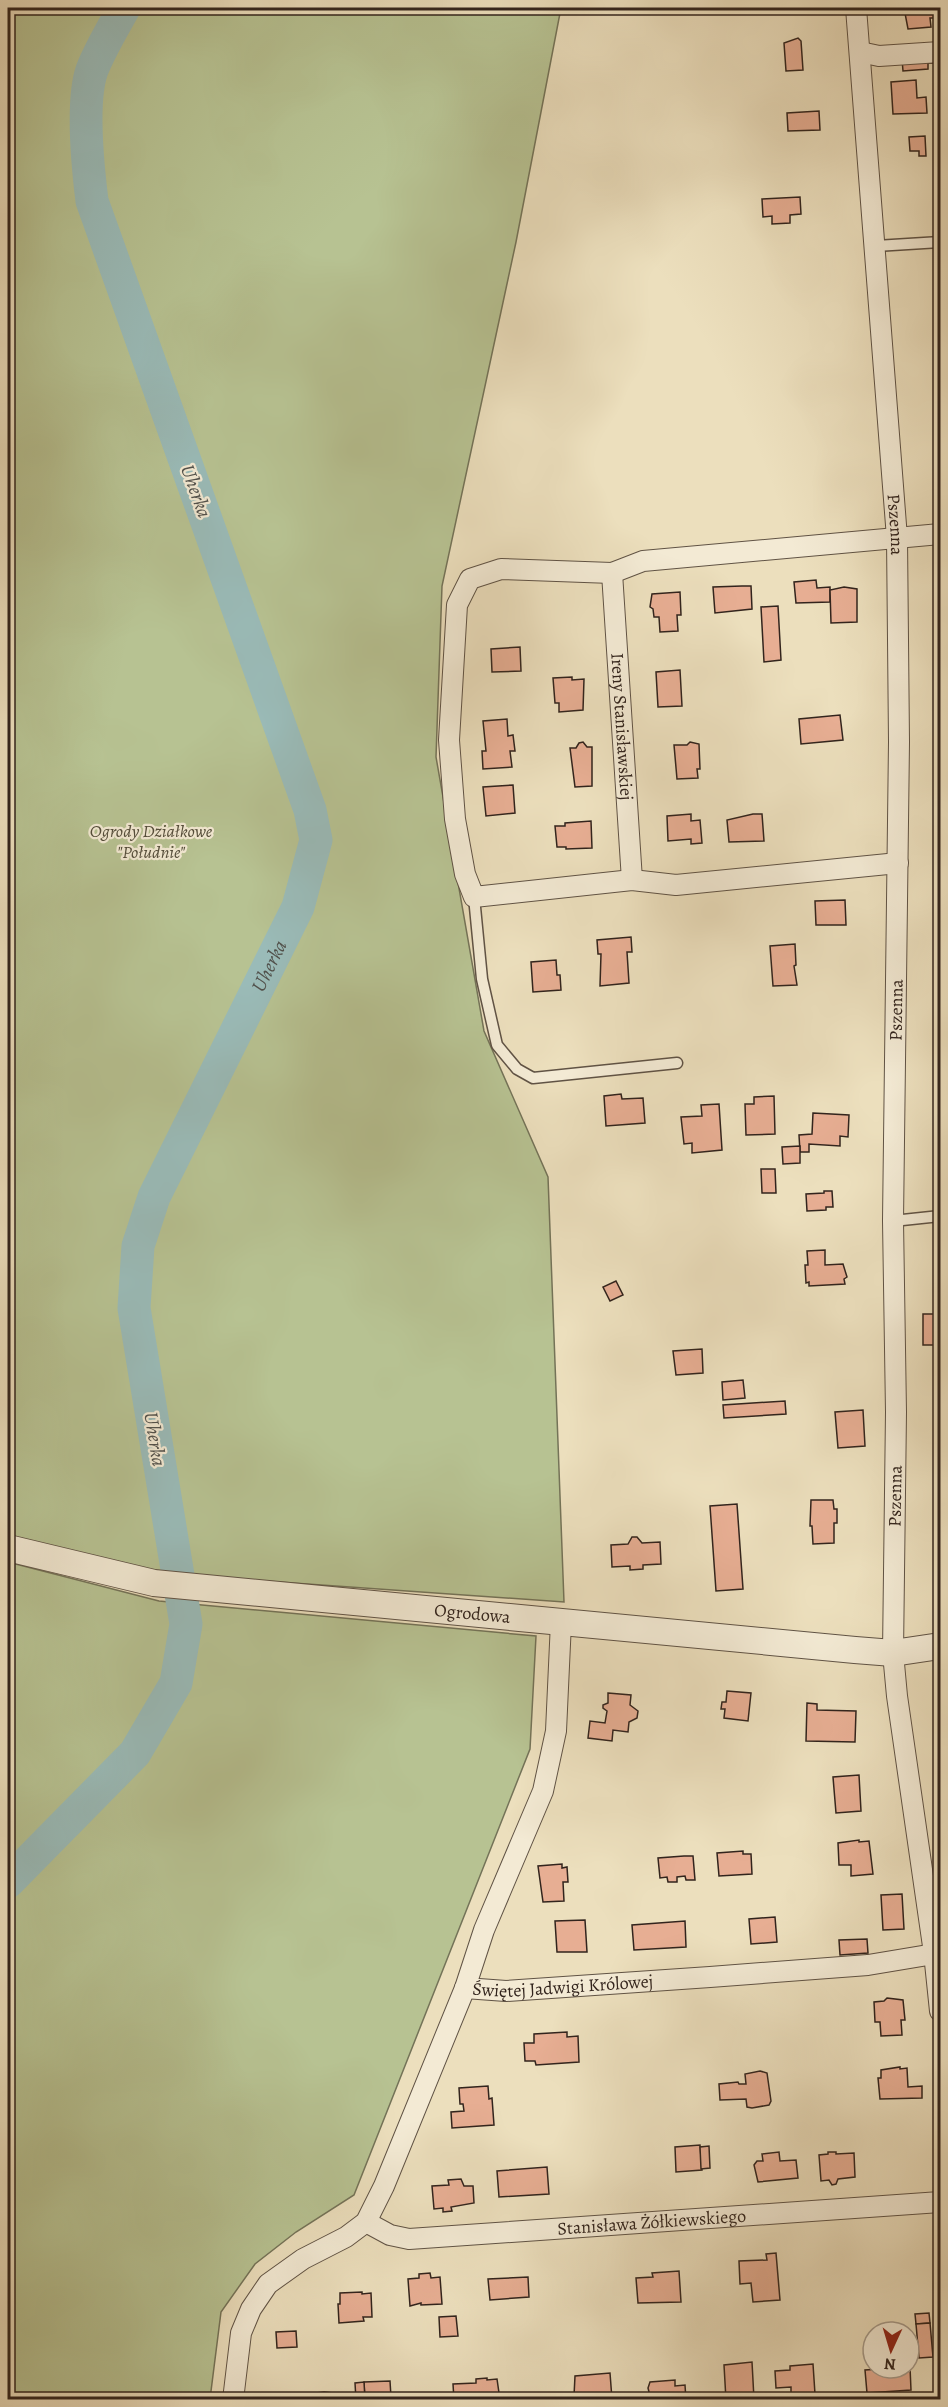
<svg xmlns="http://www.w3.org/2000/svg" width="948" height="2407" viewBox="0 0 948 2407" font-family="Alegreya,serif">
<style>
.green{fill:#b7c292;stroke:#747358;stroke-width:1.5}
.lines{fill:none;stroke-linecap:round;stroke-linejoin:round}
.river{stroke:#9abbb8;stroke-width:33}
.building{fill:#e7ae93;stroke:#32241d;stroke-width:1.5}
.service-casing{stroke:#605345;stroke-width:13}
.minor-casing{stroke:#605345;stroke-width:22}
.tertiary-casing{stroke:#605345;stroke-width:28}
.service{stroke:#f3ead4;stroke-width:10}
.minor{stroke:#f3ead4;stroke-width:20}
.tertiary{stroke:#f3ead4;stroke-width:26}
.labels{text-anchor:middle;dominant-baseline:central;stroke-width:4.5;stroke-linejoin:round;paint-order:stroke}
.street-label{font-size:18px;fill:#32241d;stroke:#f3ead4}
.park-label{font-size:18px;font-style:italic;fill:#534c3a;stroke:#f3ead4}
.water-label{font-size:20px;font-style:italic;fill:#51514c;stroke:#f3ead4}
</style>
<rect width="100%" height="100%" fill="#ecdfbd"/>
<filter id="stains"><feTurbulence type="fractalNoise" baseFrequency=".00333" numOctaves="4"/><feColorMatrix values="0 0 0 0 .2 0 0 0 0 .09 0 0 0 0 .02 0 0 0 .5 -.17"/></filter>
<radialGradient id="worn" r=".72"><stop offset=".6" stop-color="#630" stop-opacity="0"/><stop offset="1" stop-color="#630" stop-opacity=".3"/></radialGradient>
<g class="green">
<polygon points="8,8 124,8 109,37 85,92 129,8 561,8 516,242 442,586 436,757 484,1031 548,1177 564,1602 167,1574 8,1536"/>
<polygon points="8,1562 159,1601 536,1636 530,1749 354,2195 296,2232 255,2264 221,2312 210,2399 8,2399"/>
</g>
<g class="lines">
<path class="river" id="s1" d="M8 1882 135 1753 176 1683 186 1624 134 1308 138 1246 154 1197 298 907 316 840 310 810 92 201C88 168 81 101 92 70 100 49 113 28 124 8"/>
</g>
<g class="building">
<polygon points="904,8 933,8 934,18 930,18 931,27 908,29"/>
<polygon points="798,38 801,41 803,70 786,71 784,43"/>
<polygon points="940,56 940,63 928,63 928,69 903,71 902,59"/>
<polygon points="916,80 917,98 926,97 927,113 893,114 891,82"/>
<polygon points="819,111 820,130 788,131 787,113"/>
<polygon points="925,136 926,156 919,156 919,151 910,151 909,137"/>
<polygon points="800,197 801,214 790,215 790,223 772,224 772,216 763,217 762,199"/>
<polygon points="940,577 940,623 939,613 936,613 936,601 938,601 938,595 935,595 934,578"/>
<polygon points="816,580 817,588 830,587 830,602 796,603 794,582"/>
<polygon points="742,586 751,586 752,609 715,613 713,587"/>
<polygon points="844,587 857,589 857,622 831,623 830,590"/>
<polygon points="680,592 681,615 677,615 678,631 660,632 659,617 654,617 653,609 650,607 652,594"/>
<polygon points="778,606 781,660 764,662 761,607"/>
<polygon points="520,647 521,671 492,672 491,649"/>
<polygon points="680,670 682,706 658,707 656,672"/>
<polygon points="572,677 572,680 584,679 583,710 559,712 559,703 555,703 553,678"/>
<polygon points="840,715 843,740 801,744 799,719"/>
<polygon points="507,719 508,736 513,735 515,751 510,751 512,767 483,769 482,751 486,751 483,721"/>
<polygon points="583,742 587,747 592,747 592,786 575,787 570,748 576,748 579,743"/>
<polygon points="690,742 699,744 700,769 697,769 698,778 677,779 674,745 687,745"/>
<polygon points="513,785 515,813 486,816 483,787"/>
<polygon points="691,814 691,821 700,820 702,843 691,844 691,839 668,841 667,816"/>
<polygon points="753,814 762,814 764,841 729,842 727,820"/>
<polygon points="591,821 592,848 566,849 566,847 557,847 555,826 565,826 565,823"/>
<polygon points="845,900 846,925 816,925 815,901"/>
<polygon points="631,937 632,952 627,952 629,983 600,986 601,954 598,954 597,940"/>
<polygon points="795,944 796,965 794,966 797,985 773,986 770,946"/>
<polygon points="556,960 557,975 560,975 561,990 533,992 531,962"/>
<polygon points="940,991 940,1012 935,1013 934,992"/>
<polygon points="621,1094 622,1099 643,1098 645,1123 606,1126 604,1096"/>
<polygon points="774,1096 775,1134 746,1135 745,1104 754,1104 754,1097"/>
<polygon points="719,1104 722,1150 692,1153 692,1143 684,1144 681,1117 702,1116 701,1105"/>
<polygon points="813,1113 849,1115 848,1137 840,1136 840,1146 809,1144 809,1152 800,1152 799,1135 812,1134"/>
<polygon points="800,1146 800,1163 783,1164 782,1147"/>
<polygon points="761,1169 775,1169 776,1193 762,1193"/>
<polygon points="824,1191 832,1191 833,1207 826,1207 826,1210 807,1211 806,1194 824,1193"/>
<polygon points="825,1250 825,1265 843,1264 847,1277 844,1279 845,1284 809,1286 809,1282 806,1283 805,1265 808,1265 807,1251"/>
<polygon points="616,1281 623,1295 610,1301 603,1287"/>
<polygon points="923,1314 937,1314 938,1345 923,1345"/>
<polygon points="702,1349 703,1373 676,1375 673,1351"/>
<polygon points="743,1380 745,1398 723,1400 722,1382"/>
<polygon points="785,1401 786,1414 724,1418 723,1405"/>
<polygon points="863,1410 865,1446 838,1448 835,1412"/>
<polygon points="811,1500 833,1500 834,1509 837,1509 837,1523 834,1523 834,1543 813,1544 812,1526 810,1526"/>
<polygon points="737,1504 743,1589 716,1591 710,1506"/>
<polygon points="632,1537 637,1537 642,1543 660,1542 661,1564 643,1565 643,1569 630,1570 630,1566 612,1567 611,1545 628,1544"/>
<polygon points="727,1691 751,1693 748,1721 724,1718 725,1709 721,1709 722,1702 726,1702"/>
<polygon points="608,1693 631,1695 630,1705 638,1711 637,1718 629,1722 628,1732 613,1730 612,1741 588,1738 590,1721 605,1723 607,1711 603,1708 603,1705 608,1703"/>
<polygon points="807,1703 817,1704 817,1710 856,1711 855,1742 806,1741"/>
<polygon points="859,1775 861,1811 836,1813 833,1777"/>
<polygon points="859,1840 859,1842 869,1841 873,1874 851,1876 851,1865 839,1865 838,1843"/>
<polygon points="743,1851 743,1854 751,1854 752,1874 719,1876 717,1853"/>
<polygon points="684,1856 693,1856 695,1880 686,1880 685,1876 677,1877 677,1882 668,1882 667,1877 660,1878 658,1858"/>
<polygon points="562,1864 562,1868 567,1867 568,1882 563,1882 564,1901 543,1902 538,1866"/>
<polygon points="902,1894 904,1929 883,1930 881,1895"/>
<polygon points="775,1917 777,1942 751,1944 749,1919"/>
<polygon points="585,1920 587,1952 557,1952 555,1921"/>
<polygon points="685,1921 686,1947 634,1950 632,1925"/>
<polygon points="867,1939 868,1953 840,1955 839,1940"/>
<polygon points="887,1998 903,2000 905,2020 901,2020 902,2035 881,2036 880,2022 875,2022 874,2002 884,2001"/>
<polygon points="567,2032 567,2037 578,2036 579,2062 536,2065 535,2061 525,2061 524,2043 534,2043 534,2034"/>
<polygon points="900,2067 900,2069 907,2068 908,2087 922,2086 922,2098 880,2099 878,2078 881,2078 881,2070"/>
<polygon points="760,2071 767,2073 771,2101 769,2105 752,2108 747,2107 746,2099 720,2100 719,2084 738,2082 739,2084 746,2084 745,2074"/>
<polygon points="488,2086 489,2099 492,2098 494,2125 452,2128 451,2112 464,2111 463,2104 460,2104 459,2088"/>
<polygon points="940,2138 940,2181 938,2181 936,2139"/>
<polygon points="700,2145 702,2170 676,2172 675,2147"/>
<polygon points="709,2146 710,2168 701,2169 700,2147"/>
<polygon points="779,2152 780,2161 796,2160 798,2178 758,2182 754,2165 757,2161 763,2161 762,2154"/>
<polygon points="828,2152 836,2152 836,2154 854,2153 855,2177 838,2179 836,2184 832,2185 829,2180 821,2181 819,2155 828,2154"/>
<polygon points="547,2167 549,2194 499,2197 497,2171"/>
<polygon points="461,2179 464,2186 473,2186 474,2203 451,2207 452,2211 443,2212 443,2208 434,2209 432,2186 449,2185 448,2180"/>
<polygon points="776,2253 780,2300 753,2302 751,2283 740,2284 739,2261 767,2260 766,2254"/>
<polygon points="679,2271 681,2302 638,2303 636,2278 653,2277 652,2273"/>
<polygon points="430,2273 431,2278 440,2277 442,2304 421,2305 421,2303 410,2306 408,2279 419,2278 419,2274"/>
<polygon points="528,2277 529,2297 490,2300 488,2279"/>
<polygon points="362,2292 362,2294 371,2293 372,2317 363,2317 364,2321 339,2323 338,2304 340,2304 340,2293"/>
<polygon points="929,2313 930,2323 916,2324 915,2314"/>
<polygon points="456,2316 458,2336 440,2337 439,2317"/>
<polygon points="930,2323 933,2357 919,2358 916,2324"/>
<polygon points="296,2331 297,2347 277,2348 276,2332"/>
<polygon points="752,2362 754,2399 726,2400 724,2365"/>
<polygon points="813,2364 815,2394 804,2396 801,2394 791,2394 791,2387 776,2388 775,2371 790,2370 790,2366"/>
<polygon points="910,2367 911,2390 867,2393 865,2370"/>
<polygon points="610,2373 612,2399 577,2400 577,2396 574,2396 575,2376"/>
<polygon points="487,2378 487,2380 497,2379 500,2400 454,2400 453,2384 476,2383 476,2379"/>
<polygon points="675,2380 675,2386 685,2385 686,2400 651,2400 648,2388 650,2382"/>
<polygon points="390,2381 391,2397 394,2397 394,2400 365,2400 364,2382"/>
<polygon points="364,2382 365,2400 356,2400 355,2383"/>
<polygon points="324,2392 333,2393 334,2400 301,2400 301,2395"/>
</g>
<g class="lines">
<g class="service-casing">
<g id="service">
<polyline points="876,246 940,242"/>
<polyline points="474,897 482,979 497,1045 517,1069 533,1078 677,1063"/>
<polyline points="893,1221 940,1216"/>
</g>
</g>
<g class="minor-casing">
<g id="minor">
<path id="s2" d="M856 8 897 538 899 742 893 1221 896 1412 893 1653 897 1696 934 1953 940 2011"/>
<polyline points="860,52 879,56 940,52"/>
<path id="s3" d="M612 573 632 880"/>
<polyline points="898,863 676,885 632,880 474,897 465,874 455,819 449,740 457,605 470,579 501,569 612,573 643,561 940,534"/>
<path id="s4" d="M465 1988 506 1991 710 1977 868 1965 940 1953"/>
<path id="s5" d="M366 2222 390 2235 409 2239 940 2202"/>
<polyline points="233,2400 241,2333 251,2309 268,2284 303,2259 346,2237 366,2222 384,2186 465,1988 484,1930 543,1791 556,1731 561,1622"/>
</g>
</g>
<g class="tertiary-casing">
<g id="tertiary">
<path id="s6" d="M8 1548 154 1583 855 1650 893 1653 940 1646"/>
</g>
</g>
<use href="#service" class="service"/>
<use href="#minor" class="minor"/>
<use href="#tertiary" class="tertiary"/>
</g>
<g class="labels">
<g class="street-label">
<text stroke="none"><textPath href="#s2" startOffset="518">Pszenna</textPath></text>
<text stroke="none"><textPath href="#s3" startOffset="154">Ireny Stanisławskiej</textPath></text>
<text transform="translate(896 1010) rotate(-89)">Pszenna</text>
<text transform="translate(895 1496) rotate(-89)">Pszenna</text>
<text stroke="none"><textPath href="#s6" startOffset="470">Ogrodowa</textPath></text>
<text stroke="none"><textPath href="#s4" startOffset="98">Świętej Jadwigi Królowej</textPath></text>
<text stroke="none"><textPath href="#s5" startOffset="290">Stanisława Żółkiewskiego</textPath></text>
</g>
<g class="park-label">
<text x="151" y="831">Ogrody Działkowe<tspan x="151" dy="21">"Południe"</tspan></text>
</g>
<g class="water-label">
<text transform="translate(196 491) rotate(70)">Uherka</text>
<text stroke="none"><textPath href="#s1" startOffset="1014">Uherka</textPath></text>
<text transform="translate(155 1439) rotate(81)">Uherka</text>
</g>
</g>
<rect width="948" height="2407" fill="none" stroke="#ecdfbd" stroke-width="30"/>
<rect x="9" y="9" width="930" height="2389" fill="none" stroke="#32241d" stroke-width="3"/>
<rect x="15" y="15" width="918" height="2377" fill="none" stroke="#32241d" stroke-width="1.5"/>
<g transform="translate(891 2350) rotate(184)"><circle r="28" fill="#f3ead4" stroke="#a69b8b" stroke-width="1.5"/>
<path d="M0-4.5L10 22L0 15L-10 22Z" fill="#8f2418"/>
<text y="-9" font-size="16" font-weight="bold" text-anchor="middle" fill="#32241d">N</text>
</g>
<rect width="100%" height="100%" filter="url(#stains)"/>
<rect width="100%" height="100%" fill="url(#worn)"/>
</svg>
